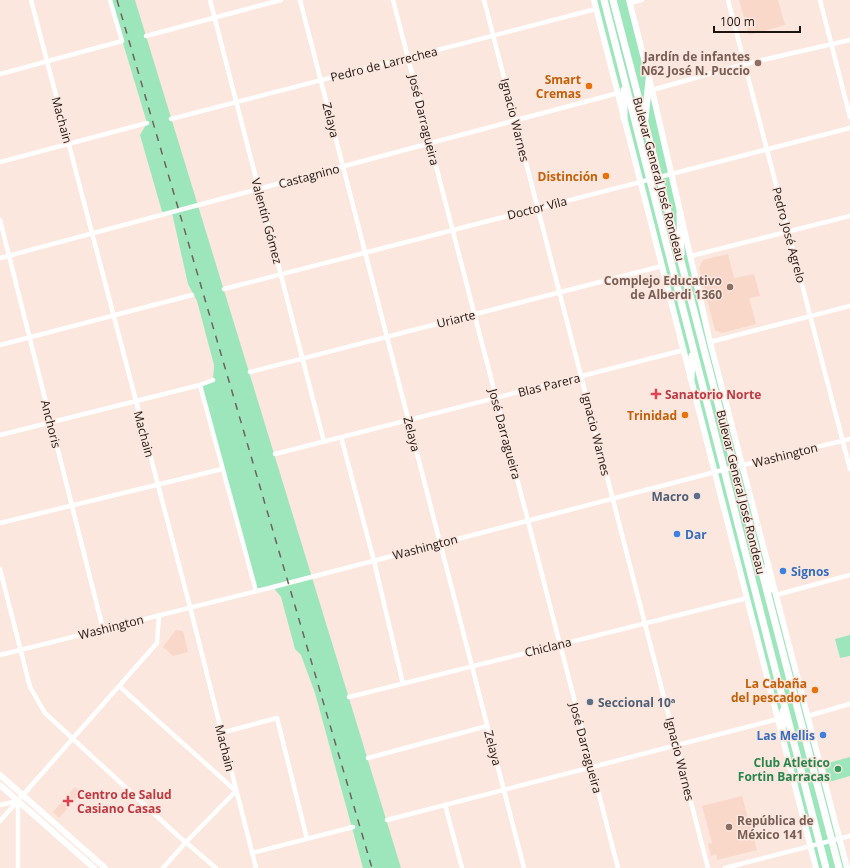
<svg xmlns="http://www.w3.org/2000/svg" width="850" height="868" viewBox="0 0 850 868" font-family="'Open Sans',sans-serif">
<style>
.built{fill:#f9d7c9}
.green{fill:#9de6bc}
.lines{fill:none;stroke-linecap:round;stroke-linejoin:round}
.minor{stroke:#fff;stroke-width:4.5}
.secondary{stroke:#fff;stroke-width:6}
.primary{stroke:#fff;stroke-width:7}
.rail{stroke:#6f625d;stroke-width:1.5;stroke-dasharray:7 7;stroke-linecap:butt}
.education-dot{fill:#8d6e63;stroke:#fce7df;stroke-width:1.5}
.food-dot{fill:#e8710a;stroke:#fce7df;stroke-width:1.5}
.health-dot{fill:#e0444e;stroke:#fce7df;stroke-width:1.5}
.service-dot{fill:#5c6f8a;stroke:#fce7df;stroke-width:1.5}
.shop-dot{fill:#3f7fe0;stroke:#fce7df;stroke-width:1.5}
.leisure-dot{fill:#2e9e5b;stroke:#fce7df;stroke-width:1.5}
.labels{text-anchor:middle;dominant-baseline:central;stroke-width:3;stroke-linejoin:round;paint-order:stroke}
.education-label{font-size:12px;font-weight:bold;fill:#785e54;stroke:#fce7df;text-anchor:end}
.street-label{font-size:12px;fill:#1d1410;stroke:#fce7df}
.food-label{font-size:12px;font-weight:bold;fill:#c56008;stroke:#fce7df;text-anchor:end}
.health-label{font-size:12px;font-weight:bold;fill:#be3a42;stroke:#fce7df;text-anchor:start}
.service-label{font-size:12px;font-weight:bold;fill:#4e5e75;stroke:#fce7df;text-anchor:end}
.shop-label{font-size:12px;font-weight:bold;fill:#366cbe;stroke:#fce7df;text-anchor:start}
.leisure-label{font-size:12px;font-weight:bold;fill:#27864d;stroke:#fce7df;text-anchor:end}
</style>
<rect width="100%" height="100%" fill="#fce7df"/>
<g class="built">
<polygon points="739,0 778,0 785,25 749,35"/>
<polygon points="728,254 734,278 754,274 760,296 749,298 756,324 722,333 715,330 699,268 703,260"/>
<polygon points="176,630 183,631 188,652 173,656 163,647"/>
<polygon points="75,787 81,793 59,818 53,812"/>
<polygon points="742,796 757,850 717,860 716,854 711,856 708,844 712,843 702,806"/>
</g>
<g class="green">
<polygon points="110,0 135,0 401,868 363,868 315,693 301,655 295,649 281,597 273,587 256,591 200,385 213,380 214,365 197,301 188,284 172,213 163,215 140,135 147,123"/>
<polygon points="594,0 629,0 680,213 847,868 816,868"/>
<polygon points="850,635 850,656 840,658 835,639"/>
<polygon points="850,757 850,776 829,782 824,764"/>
</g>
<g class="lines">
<g class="minor">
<polyline points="31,0 190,607 256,868"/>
<polyline points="210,0 324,442"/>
<polyline points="300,0 524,868"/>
<polyline points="393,0 618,868"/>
<polyline points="484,0 708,868"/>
<polyline points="728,0 850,469"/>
<polyline points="820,0 850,117"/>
<polyline points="630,3 642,0"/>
<polyline points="146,36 281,0"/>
<polyline points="0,74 122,41 110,0"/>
<polyline points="652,90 745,64 850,40"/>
<polyline points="171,119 596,9"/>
<polyline points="0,162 147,123"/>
<polyline points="0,220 103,629"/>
<polyline points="691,256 850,216"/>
<polyline points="0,258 618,93"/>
<polyline points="224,289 850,128"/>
<polyline points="710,342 850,306"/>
<polyline points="0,345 192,295"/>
<polyline points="250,372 662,266"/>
<polyline points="200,385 256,591"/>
<polyline points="0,435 200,385 213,380"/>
<polyline points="341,437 374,561 403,684"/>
<polyline points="275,454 684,350"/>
<polyline points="0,523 222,469"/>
<polyline points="0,569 30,687 45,713 176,834 216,868"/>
<polyline points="776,595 850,575"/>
<polyline points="0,655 273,587 715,472 850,439"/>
<polyline points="119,686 236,791 186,842 163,868"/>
<polyline points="349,697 747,598"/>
<polyline points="808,716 850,704"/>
<polyline points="221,733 277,718 307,839"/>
<polyline points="368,758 487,726"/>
<polyline points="0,805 18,801"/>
<polyline points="445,805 462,868"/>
<polyline points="387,820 778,719"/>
<polyline points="0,821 157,643 159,615"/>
<polyline points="252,853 353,827"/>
<polyline points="18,868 18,801"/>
<polyline points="725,868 850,836"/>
</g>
<g class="secondary">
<polyline points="594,0 816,868"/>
<polyline points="629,0 652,90 710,342 847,868"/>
<polyline points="0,775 105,868"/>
<polyline points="0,785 94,868"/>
</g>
<g class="primary">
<polyline points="604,0 826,868"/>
<polyline points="613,0 839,868"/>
<polyline points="624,90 624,118"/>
<polyline points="645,119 649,80"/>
<polyline points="680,213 681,254"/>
<polyline points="691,378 692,356"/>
<polyline points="768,565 769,590"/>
<polyline points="782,736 783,711"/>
</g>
<polyline class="rail" points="117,0 372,868"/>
</g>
<g class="education-dot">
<circle cx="758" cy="63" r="4"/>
<circle cx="730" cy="287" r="4"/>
<circle cx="729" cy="827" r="4"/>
</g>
<g class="food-dot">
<circle cx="589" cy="86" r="4"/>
<circle cx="606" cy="176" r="4"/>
<circle cx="685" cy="415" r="4"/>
<circle cx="815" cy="690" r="4"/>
</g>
<g class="health-dot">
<path d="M654 388h4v4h4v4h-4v4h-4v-4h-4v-4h4z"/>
<path d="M66 795h4v4h4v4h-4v4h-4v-4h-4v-4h4z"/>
</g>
<g class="service-dot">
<circle cx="697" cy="496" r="4"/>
<circle cx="590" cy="702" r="4"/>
</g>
<g class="shop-dot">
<circle cx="677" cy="534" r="4"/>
<circle cx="783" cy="571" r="4"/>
<circle cx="823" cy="735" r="4"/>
</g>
<circle class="leisure-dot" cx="838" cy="769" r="4"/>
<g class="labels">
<g class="education-label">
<text x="750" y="56">Jardín de infantes<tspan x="750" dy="14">N62 José N. Puccio</tspan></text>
<text x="722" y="280">Complejo Educativo<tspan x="722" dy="14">de Alberdi 1360</tspan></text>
<text x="737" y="820" text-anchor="start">República de<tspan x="737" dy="14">México 141</tspan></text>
</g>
<g class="street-label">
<text transform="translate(384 64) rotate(-14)">Pedro de Larrechea</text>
<text transform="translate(62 120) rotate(75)">Machain</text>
<text transform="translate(331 120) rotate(76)">Zelaya</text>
<text transform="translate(424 120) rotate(76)">José Darragueira</text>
<text transform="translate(515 120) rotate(76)">Ignacio Warnes</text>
<text transform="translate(309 176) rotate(-15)">Castagnino</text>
<text transform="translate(659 179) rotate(75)">Bulevar General José Rondeau</text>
<text transform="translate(537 208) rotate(-14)">Doctor Vila</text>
<text transform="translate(267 221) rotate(75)">Valentín Gómez</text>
<text transform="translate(789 235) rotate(75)">Pedro José Agrelo</text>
<text transform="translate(456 319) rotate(-14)">Uriarte</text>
<text transform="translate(549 385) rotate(-14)">Blas Parera</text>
<text transform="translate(51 424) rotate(76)">Anchoris</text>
<text transform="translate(144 434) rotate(75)">Machain</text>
<text transform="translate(412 434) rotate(76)">Zelaya</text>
<text transform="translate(505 434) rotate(75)">José Darragueira</text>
<text transform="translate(596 434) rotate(76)">Ignacio Warnes</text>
<text transform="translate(785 455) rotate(-14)">Washington</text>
<text transform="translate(741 492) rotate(76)">Bulevar General José Rondeau</text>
<text transform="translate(425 547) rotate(-15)">Washington</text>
<text transform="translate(111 627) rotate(-14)">Washington</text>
<text transform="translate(548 647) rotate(-14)">Chiclana</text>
<text transform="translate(225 748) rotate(76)">Machain</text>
<text transform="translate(493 748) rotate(75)">Zelaya</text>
<text transform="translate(586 748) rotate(75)">José Darragueira</text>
<text transform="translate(680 759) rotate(76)">Ignacio Warnes</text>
</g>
<g class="food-label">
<text x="581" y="79">Smart<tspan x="581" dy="14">Cremas</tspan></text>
<text x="598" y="176">Distinción</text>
<text x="677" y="415">Trinidad</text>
<text x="807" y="683">La Cabaña<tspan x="807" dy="14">del pescador</tspan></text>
</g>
<g class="health-label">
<text x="665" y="394">Sanatorio Norte</text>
<text x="77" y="794">Centro de Salud<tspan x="77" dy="14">Casiano Casas</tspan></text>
</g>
<g class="service-label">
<text x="689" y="496">Macro</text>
<text x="598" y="702" text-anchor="start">Seccional 10ª</text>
</g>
<g class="shop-label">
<text x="685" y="534">Dar</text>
<text x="791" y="571">Signos</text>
<text x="815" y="735" text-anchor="end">Las Mellis</text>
</g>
<g class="leisure-label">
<text x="830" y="762">Club Atletico<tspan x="830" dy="14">Fortin Barracas</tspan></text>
</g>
</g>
<path d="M714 26v6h86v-6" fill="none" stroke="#1d1410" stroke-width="2"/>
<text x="720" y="26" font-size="12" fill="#1d1410" stroke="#fce7df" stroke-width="3" paint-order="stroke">100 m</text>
</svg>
